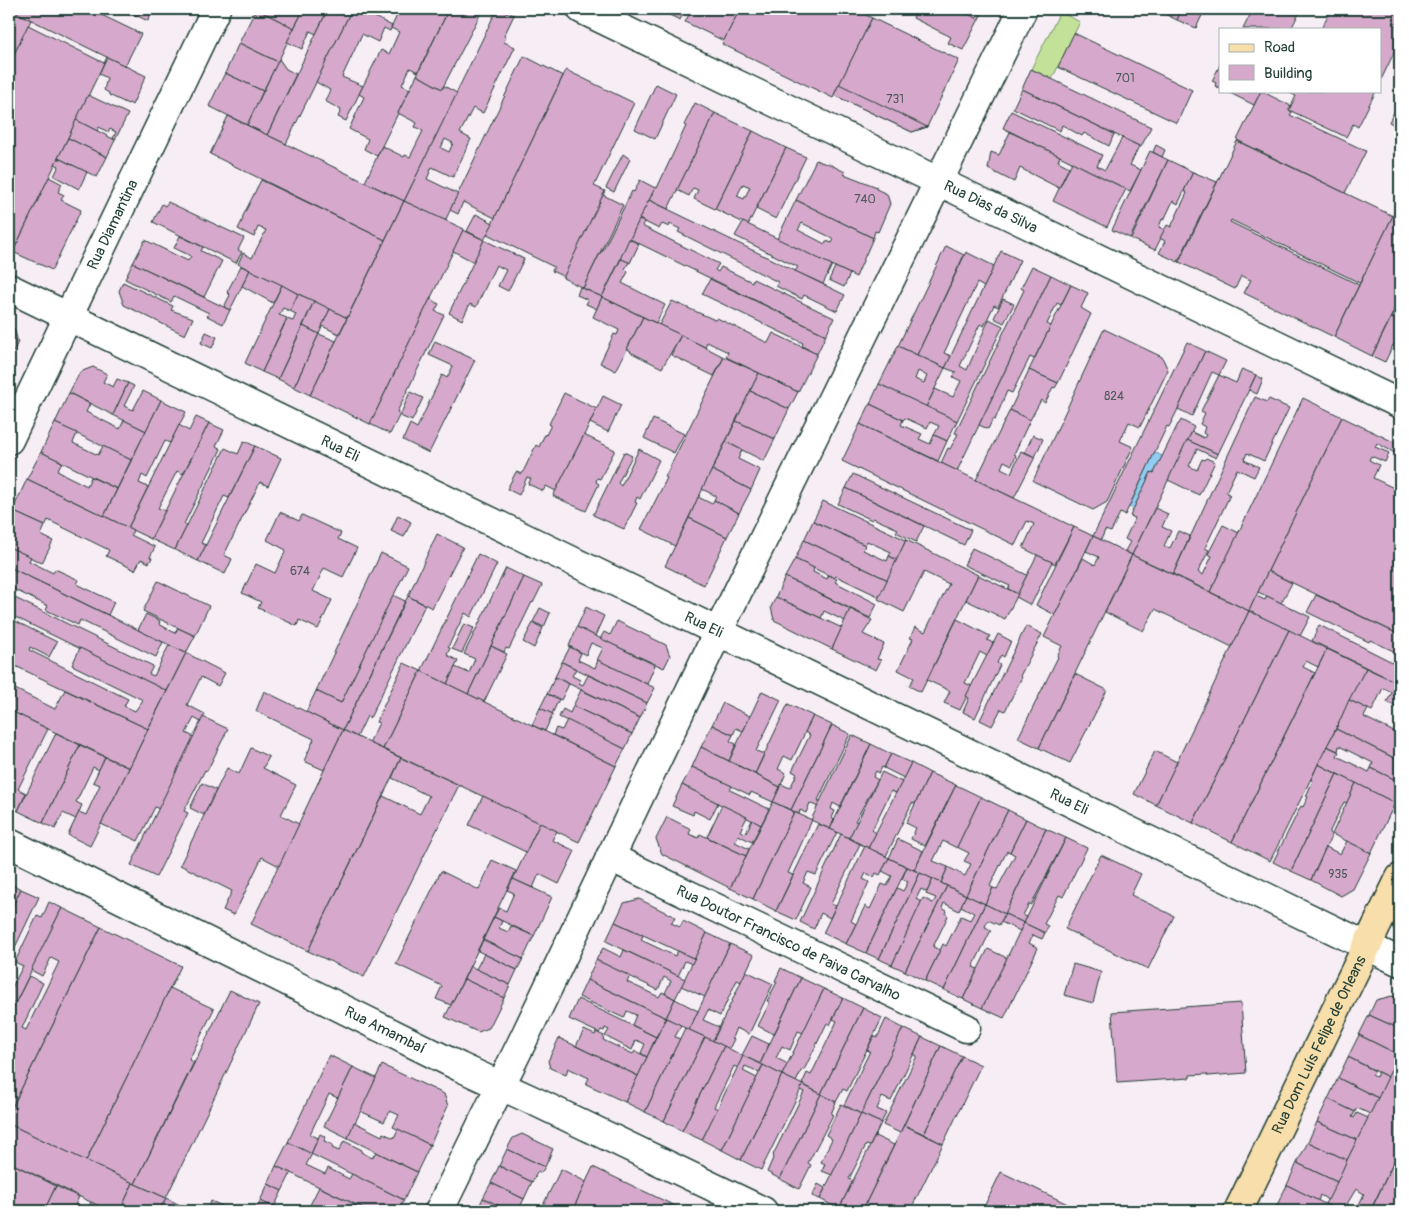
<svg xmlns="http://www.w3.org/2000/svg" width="1409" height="1220" viewBox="0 0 1409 1220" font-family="Pangolin,sans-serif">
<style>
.green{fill:#c4e199;stroke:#728f66}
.water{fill:#92ccf2;stroke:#6493a6}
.building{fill:#d6a9cc;stroke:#1f3d34;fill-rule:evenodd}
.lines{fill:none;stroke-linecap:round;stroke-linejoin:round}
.minor-casing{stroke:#1f3d34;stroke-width:31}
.major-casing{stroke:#1f3d34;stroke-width:31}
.minor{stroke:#fff;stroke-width:28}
.major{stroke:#f8deab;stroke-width:28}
.labels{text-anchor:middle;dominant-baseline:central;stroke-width:4;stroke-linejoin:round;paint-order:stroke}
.number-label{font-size:12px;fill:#4d585a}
.street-label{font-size:15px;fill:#1f3d34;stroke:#fff}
</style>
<rect width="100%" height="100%" fill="#f7eef5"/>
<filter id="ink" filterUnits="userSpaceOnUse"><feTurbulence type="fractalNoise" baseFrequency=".02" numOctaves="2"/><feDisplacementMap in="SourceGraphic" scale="10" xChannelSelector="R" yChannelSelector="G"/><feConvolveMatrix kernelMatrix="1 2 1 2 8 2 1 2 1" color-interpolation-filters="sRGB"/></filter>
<g filter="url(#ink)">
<polygon class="green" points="1060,12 1080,22 1052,79 1031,69"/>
<polygon class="water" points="1146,447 1169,460 1143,513 1129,507 1140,485"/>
<g class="building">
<polygon points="9,9 89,9 141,34 125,66"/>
<polygon points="9,9 31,20 9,65"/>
<polygon points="123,9 153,9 148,21"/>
<polygon points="256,9 304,9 294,28"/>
<polygon points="256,9 294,28 278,62 239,43"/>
<polygon points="304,9 328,9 316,34 310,31 302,49 287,42"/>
<polygon points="328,9 352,9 286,144 267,135"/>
<polygon points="352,9 377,9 373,16 392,26 390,31 384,28 378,42 362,34 342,77 363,86 346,121 338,117 341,110 325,101 330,90 316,82"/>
<polygon points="400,9 449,9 418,72 410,68 402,85 410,89 377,156 364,149 368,139 349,129 364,97 359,94 381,50 389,54 399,32 391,28"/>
<polygon points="449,9 483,9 442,89 417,75"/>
<path d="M497 9 514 15 504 36 506 37 504 42 515 47 483 113 473 108 460 133 471 139 453 177 432 167 427 179 458 194 445 221 404 201ZM445 139 453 143 449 152 441 148Z"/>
<polygon points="657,9 685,9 680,20"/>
<polygon points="692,9 740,9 724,41 685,22"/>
<polygon points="740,9 854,9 872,18 833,98 722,44"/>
<polygon points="912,9 957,9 979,19 963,50 948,43 951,37 913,18 916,11"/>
<polygon points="957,9 984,9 979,19"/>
<polygon points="1155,9 1182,9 1177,20"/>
<polygon points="1182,9 1205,9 1196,28 1177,20"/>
<polygon points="1253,9 1301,9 1291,29 1243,29"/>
<polygon points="1331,9 1400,9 1400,40 1380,82 1380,29 1321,29"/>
<polygon points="872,18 959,60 927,127 912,132 834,95"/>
<polygon points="28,25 104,63 13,252 9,250 9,65"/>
<polygon points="1074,33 1192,90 1177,123 1058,67"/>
<polygon points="239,43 278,62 263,91 225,73"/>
<polygon points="524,56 563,76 495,218 463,202 458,214 450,210"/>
<polygon points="107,57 146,76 132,105 129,103 128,104 109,95 109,93 104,90 107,78 99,74"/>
<polygon points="279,59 286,69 296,74 267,135 247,125"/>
<polygon points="1220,65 1220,88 1215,86 1216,83 1212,81"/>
<polygon points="1031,69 1151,127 1141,147 1022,89"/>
<polygon points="566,70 634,103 594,186 605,191 564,277 552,271 554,267 487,234"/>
<polygon points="225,73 263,91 247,125 209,106"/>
<polygon points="417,75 442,89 444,86 457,93 404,201 365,182 382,146 404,157 405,155 410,157 423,131 415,127 417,123 398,113"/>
<polygon points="656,84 676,94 655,139 635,129"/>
<polygon points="839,84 927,127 912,132 834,95"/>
<polygon points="1022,89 1114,134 1109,146 1084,133 1082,136 1062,125 1060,131 1013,108"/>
<polygon points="1226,91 1261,91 1254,105"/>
<polygon points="1261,91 1291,106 1289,110 1292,112 1290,115 1366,151 1345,193 1237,140"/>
<polygon points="1291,91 1376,91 1358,127 1353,124 1346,137 1289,110 1296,96 1290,93"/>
<polygon points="88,95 128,114 115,140 113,138 116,132 110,129 108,132 99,127 97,131 76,120"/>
<polygon points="1400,100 1400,128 1389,122"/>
<polygon points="695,103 715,113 668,209 649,200 655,187 657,188 686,126 684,125"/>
<polygon points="1011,111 1102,155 1097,166 1105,170 1122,138 1139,146 1130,165 1141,170 1130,191 1003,128"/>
<polygon points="715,113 753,131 715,209 694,199 698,190 693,188 689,196 677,190"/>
<polygon points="228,116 404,201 385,240 210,154"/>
<polygon points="76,120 115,140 107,157 68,138"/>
<path d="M753 131 786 148 748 225 715 209ZM743 184 750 187 744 199 737 196Z"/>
<polygon points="1010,132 1060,156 1058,161 1069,167 1059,188 1020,168 1014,182 988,169 991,152 999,155"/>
<polygon points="68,138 107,157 97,177 58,158"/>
<polygon points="1237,141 1393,216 1360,283 1231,220 1230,222 1359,285 1334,337 1244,293 1251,280 1241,276 1235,289 1179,262"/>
<polygon points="1156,145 1165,150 1162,157 1153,152"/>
<polygon points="786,148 806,157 776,219 756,209"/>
<polygon points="1150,151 1168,160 1130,238 1112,230"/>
<polygon points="623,154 630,159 614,192 606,188"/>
<polygon points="58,158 87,172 79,189 54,176 59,166 55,164"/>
<polygon points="816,160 826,164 827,163 845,172 844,174 877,187 876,189 887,194 890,204 878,232 875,231 873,238 796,200"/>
<polygon points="1168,160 1193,172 1178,204 1173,201 1164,220 1162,219 1159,227 1165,230 1155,250 1131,239"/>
<polygon points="1072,162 1126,189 1107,227 1053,201"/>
<polygon points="1193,172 1217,182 1178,262 1159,253 1165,241 1160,238 1167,225 1171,227 1187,193 1184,191"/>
<polygon points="49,177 62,184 58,192 64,195 61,200 81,210 52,270 13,252"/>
<polygon points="261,180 385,240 347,318 238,264 243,253 252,258 266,230 258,227 254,237 238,229 243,219 242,218"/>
<polygon points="640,180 655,188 602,297 583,288 601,251 602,252 632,191 634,192"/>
<polygon points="603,195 623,205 583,288 563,278"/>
<polygon points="649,200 845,295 837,311 804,295 802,299 776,286 778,282 678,232 680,229 670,224 669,227 662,224 659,229 639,219"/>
<path d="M796 200 873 238 856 277 777 239ZM802 223 834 239 832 243 826 241 825 244 798 230Z"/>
<polygon points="404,201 464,229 370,424 310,395"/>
<polygon points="1400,201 1400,298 1372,356 1334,337"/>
<polygon points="168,202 244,238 238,250 242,252 236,263 153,222 162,204 165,206"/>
<polygon points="476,214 493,223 484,240 467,231"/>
<polygon points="639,220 644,222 642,226 719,264 715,270 718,272 721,267 752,282 753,279 834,318 826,335 630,239"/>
<polygon points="743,222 832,265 823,284 795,271 798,267 735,236"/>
<polygon points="463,230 484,240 474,262 453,251"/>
<polygon points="180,236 203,247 201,251 222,261 204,297 133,263 145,240 188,261 191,256 174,248"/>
<polygon points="629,239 639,244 630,263 620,259"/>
<polygon points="484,240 524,259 508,291 498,286 506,270 496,265 476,307 470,304 462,320 449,313"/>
<polygon points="946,246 964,255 917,355 898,346"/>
<polygon points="1001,251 1020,260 998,307 994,305 984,326 980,324 960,366 967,370 989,319 1003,326 957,421 926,407 935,389 953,397 961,381 953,377 956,372 945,368"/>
<polygon points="966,252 994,266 984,287 977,283 944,353 951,356 945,368 917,355"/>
<polygon points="621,259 629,262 625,269 628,272 622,283 665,305 656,323 602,297"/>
<polygon points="133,263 230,310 223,324 207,316 209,313 174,296 171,302 125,279"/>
<polygon points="241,266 250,270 230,310 224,307 230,295 227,292"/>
<polygon points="1032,266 1051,275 957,471 941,463 948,448 950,449 958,434 955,433 1024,290 1021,288"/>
<polygon points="835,267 850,274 844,287 829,280"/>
<polygon points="250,270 282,285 273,303 242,286"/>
<polygon points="1051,275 1071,285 1061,305 1057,303 1047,324 1051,326 1034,359 1030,357 1012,393 1007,391 995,420 993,419 988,429 979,425"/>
<polygon points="710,279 826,335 817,354 802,346 803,343 702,294"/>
<polygon points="123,282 173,306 171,310 193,318 185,335 124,305 119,291"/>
<polygon points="282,285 298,294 290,311 283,308 279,315 287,318 262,372 245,363"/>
<polygon points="1071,285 1088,293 1081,308 1091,314 1058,383 1029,370"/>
<polygon points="580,287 602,297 597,309 586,304 588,300 577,295"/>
<polygon points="298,294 314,301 278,379 262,372 287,319 293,321 296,314 290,311"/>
<polygon points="602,297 643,317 616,371 600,363 614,334 617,335 619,330 593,317"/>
<polygon points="430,299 439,304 435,311 444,315 397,412 400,414 390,434 370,424"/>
<polygon points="1003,299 1014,304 1004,323 994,318"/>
<polygon points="314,301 330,309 319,334 303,326"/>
<polygon points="672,301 715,320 717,318 768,343 773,333 817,354 798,392 726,357 728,352 707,342 705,347 659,325"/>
<polygon points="1399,301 1400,302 1400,322 1391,318"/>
<polygon points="330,309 347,318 339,334 322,326"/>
<polygon points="643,317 681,335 662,368 630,352 631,351 627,349"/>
<polygon points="1391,318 1400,322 1400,348 1393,345 1385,362 1372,356"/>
<polygon points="9,326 14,328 18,342 9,360"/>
<polygon points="303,326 319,334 294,387 278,379"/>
<polygon points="1104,329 1162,357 1168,370 1140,427 1129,422 1120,441 1133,447 1107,502 1093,510 1033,481"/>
<polygon points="206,332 217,337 212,348 201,343"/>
<polygon points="319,334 336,341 310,395 294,387"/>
<polygon points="681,335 724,357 714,376 671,355"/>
<polygon points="435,341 475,360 429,453 403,440 410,424 417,428 442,375 447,378 453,366 429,355"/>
<polygon points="1187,342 1205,351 1178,409 1169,427 1167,426 1125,515 1120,513 1111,532 1105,530 1101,540 1093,536"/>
<path d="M898 346 945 368 926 407 879 384ZM918 371 927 376 924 383 915 379Z"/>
<polygon points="1205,351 1226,361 1219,375 1212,372 1192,416 1178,409"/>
<polygon points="724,357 759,373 675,546 641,529 667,478 665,477"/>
<polygon points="93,367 107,374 103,382 113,387 117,379 128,383 113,415 69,393 80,372"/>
<polygon points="1242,369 1256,375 1218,454 1187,440 1192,432 1204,438 1206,435 1203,433 1205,427 1200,424 1205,413 1201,411 1219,375 1236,383"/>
<polygon points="1029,370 1058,383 1055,388 1053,387 1045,403 1041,400 1030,420 1010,410"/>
<polygon points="759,373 798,392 789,409 750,391"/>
<polygon points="1256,375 1263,379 1257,394 1249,390"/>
<polygon points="128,383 134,386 124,406 133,410 143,391 161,400 146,431 113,415"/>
<polygon points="879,384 957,421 947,441 934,435 939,426 930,422 927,428 905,418 903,420 870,404"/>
<polygon points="750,391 789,409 775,439 736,421"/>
<polygon points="410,392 423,398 412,421 400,416"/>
<polygon points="69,393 90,404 86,412 120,429 124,420 146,431 131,460 55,423"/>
<polygon points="564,393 597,409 556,491 546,486 543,491 528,484 531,479 527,477 519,495 507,489 516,472 522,474 536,445 539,447 545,434 546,435 551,425 549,424"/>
<polygon points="603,396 621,405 608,432 590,423"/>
<polygon points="1255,397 1267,402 1269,399 1289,408 1264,461 1247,453 1244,460 1259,467 1254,477 1237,469 1226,492 1230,495 1205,548 1209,550 1198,572 1203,575 1212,556 1208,554 1223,525 1239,533 1210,592 1173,574"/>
<polygon points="1303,398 1342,417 1249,611 1210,592"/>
<polygon points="161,400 186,412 170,443 165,441 147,478 142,475 139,483 148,487 128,528 104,516"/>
<polygon points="870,404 903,420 901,425 922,434 919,439 930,444 934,435 947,441 938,461 860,424"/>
<polygon points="1010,410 1030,420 1014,454 1016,455 1012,465 1004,461 1001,468 1011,473 1021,451 1035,457 1014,498 976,480"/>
<polygon points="196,417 209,423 183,474 177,471 158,508 165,511 151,539 128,528 179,425 189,431"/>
<polygon points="1342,417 1400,445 1400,456 1377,443 1375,447 1389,453 1385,462 1371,456 1369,460 1379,465 1373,478 1400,491 1400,635 1268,571"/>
<polygon points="653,419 684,434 674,453 644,438"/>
<polygon points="1181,420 1194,427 1132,555 1125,551 1130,542 1125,539 1135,518 1130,516 1151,472 1154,473 1178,424 1179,424"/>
<polygon points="736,421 775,439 764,461 726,442"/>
<polygon points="55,423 77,433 73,443 98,455 103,446 131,460 117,489 41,452"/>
<polygon points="209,423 224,430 216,446 221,449 184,524 187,526 175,550 151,539"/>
<polygon points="860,424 1074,527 1055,564 1023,548 1034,524 1027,521 1015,545 842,461"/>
<polygon points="584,435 615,450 600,479 597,478 596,482 599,484 586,511 553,496"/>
<polygon points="1033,435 1043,439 1035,457 1025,452"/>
<polygon points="1187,440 1218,454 1216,458 1197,449 1189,466 1197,470 1202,459 1204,460 1206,458 1215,462 1199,495 1168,480"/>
<polygon points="244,441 255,446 229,498 224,496 201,543 206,545 198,561 175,550 225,448 238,454"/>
<polygon points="726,442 742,450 738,459 760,470 751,490 712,470"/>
<polygon points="255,446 281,458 268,486 260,482 224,555 232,559 225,574 198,561"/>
<polygon points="639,449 659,460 640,499 637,497 635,502 637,503 624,529 593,515 624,452 632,456 618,483 621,486"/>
<polygon points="41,452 62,462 57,471 87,486 91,477 117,489 104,516 27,479"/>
<polygon points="712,470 751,490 739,513 714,500 716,496 702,489"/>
<polygon points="853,474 971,530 964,545 846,488"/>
<polygon points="27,479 133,530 131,535 155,547 150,557 152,558 149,563 141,559 135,570 106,556 109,550 48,520 45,526 12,511"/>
<polygon points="846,488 924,526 916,542 896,532 898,529 873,518 872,520 838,504"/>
<polygon points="698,497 712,504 714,500 739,513 727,537 689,518"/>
<polygon points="823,501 906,540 897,560 889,556 891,552 867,541 865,545 813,521"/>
<polygon points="1155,508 1168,514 1162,527 1171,531 1164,546 1170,548 1178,531 1190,536 1173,574 1132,555"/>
<polygon points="12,511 45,526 41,535 53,541 42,563 9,547 9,518"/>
<polygon points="280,512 299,521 302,515 341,533 338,539 357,548 343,577 324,568 313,591 332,600 318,629 299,620 297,626 258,608 261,602 242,593 256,564 275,573 286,550 267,540"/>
<polygon points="398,515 411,522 404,537 391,531"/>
<polygon points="689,518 727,537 704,585 665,566"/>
<polygon points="813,521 865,545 863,550 887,561 889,556 897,560 888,580 804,540"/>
<polygon points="1074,527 1093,536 1055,615 1036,605"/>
<polygon points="437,534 463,547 432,608 408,596"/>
<polygon points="1093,536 1132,555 1039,748 1018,738 1058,657 1057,656 1062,646 1044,637 1083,558 1095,565 1099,557 1086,551"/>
<polygon points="804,540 888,580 880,597 836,576 834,578 795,559"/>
<polygon points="906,540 978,575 921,692 909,686 914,678 898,670 913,639 910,638 915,627 925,632 949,584 924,572 904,612 878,599"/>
<polygon points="9,547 31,557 29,561 53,573 55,569 79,580 77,584 114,602 108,615 9,567"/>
<polygon points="972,548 1027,575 1018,594 1008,589 1010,586 964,565"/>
<polygon points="381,553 408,566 341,703 316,691"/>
<polygon points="478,554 497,564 471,617 465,613 448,647 450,648 447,655 458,661 447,684 421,671"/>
<polygon points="1037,555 1052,562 1031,605 1016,597"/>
<polygon points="1132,555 1249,611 1232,647 1155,609 1143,631 1105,612"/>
<polygon points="795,559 814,568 813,572 827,579 829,575 837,579 835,582 877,604 870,618 785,577"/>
<polygon points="9,567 163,642 156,657 80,620 78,625 46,610 48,606 9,587"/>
<polygon points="506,568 524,577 468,694 447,684 455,667 469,673 475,659 464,654"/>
<polygon points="1268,571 1292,583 1281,603 1258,592"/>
<polygon points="978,575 1018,594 1005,619 966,600"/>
<polygon points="524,577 542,585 533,603 532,602 509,649 506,648 504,652 491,646"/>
<polygon points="785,577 850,609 845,621 824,611 821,618 776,597"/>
<polygon points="158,581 209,606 195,636 143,611"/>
<polygon points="9,595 153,666 149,674 154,676 169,645 186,653 167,691 9,614"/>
<polygon points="393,595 405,601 343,730 306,712 316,691 341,703"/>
<polygon points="1316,595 1400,635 1400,654 1370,640 1369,642 1307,612"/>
<polygon points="408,596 425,605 370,718 367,716 357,737 343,730"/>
<polygon points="1256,596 1265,600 1267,596 1310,617 1300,636 1249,611"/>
<polygon points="776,597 842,628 832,649 774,620 771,607"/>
<polygon points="586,607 604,616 595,636 577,627"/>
<polygon points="540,608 550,613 544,627 533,622"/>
<polygon points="850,609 872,620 863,634 884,644 877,659 881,660 876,670 832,649"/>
<polygon points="1249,611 1289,630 1193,823 1156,805"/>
<polygon points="146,614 160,621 159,624 175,633 178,628 195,636 186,653 138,630"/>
<polygon points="9,618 57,642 49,657 30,647 29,650 128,699 124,706 135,711 143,700 72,665 80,648 167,691 148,729 9,663"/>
<polygon points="957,619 990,636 987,640 993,643 987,656 980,652 965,683 972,686 960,710 944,703 950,691 927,680"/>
<polygon points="617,621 666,645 670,656 664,668 600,639 604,632 610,635"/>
<polygon points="533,623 543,628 534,648 523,642"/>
<polygon points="464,624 474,628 462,653 452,649"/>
<polygon points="1319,625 1398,665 1400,661 1400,684 1312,641"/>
<polygon points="1026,626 1042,634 1020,676 1022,677 1005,711 1001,709 992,726 980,720"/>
<polygon points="577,627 655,665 647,684 597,660 603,648 591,643 586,655 569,646"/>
<polygon points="1289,630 1327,649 1318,667 1306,661 1303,667 1315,673 1232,842 1193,823"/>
<polygon points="998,634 1011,641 1004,657 1001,655 997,663 1000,665 975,718 963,712 969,698 966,696"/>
<polygon points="491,646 507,654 484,702 468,694"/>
<polygon points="570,647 581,653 578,660 595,668 598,660 655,688 647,703 562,662"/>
<polygon points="1327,649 1366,668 1270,861 1232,842"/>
<polygon points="186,653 225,673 218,686 201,677 187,705 205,714 201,722 194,718 186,733 194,737 159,809 155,807 138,841 101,824"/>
<polygon points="562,662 576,669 572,676 580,680 579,683 583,685 588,675 647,703 640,718 555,677"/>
<polygon points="404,663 421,671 383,749 369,743 379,723 376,722"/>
<polygon points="1366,668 1400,684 1400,709 1387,702 1392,692 1383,688 1372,711 1349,700"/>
<polygon points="421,671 616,766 579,842 383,749"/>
<polygon points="1075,674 1107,690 1070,763 1039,748"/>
<polygon points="555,677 569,684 561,700 547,694"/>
<polygon points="9,686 55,709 65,690 148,729 129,768 9,710"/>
<polygon points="581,690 640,718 632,734 573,706"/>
<polygon points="264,691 343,730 324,770 304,761 314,739 256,711"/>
<polygon points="762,691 781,700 756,751 764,754 755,774 729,761"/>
<polygon points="547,694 559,699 552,714 540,708"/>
<polygon points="1349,700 1368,709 1364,717 1400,735 1400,761 1336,729"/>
<polygon points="723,703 750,716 743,731 736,728 733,735 712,725"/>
<polygon points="788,704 813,716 792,760 784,756 778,769 786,773 780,787 755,774"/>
<polygon points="573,706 632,734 625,749 559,717 563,709 570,713"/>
<polygon points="540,708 553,714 545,731 532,725"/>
<polygon points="9,710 48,729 18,789 26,793 18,811 9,806 9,766 15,754 9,751"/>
<polygon points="813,716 832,725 791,810 773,802 781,784 790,788 797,774 792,771 810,735 805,732"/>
<polygon points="203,717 228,729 207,771 205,770 184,811 188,813 156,877 131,865"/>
<polygon points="567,720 625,749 616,766 553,735 556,728 562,730"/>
<polygon points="712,725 733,735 730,741 736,744 729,761 701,747"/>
<polygon points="832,725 850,734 818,800 820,801 818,807 810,803 806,813 800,810 799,814 791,810"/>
<polygon points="1336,729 1400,761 1400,782 1371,768 1373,763 1339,746 1338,751 1327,746"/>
<polygon points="343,730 401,758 308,951 251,924"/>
<polygon points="56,733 80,745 43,823 18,811"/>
<polygon points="852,735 871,744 840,807 833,803 831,809 835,811 832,818 834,820 830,829 811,820"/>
<polygon points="871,744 891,754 884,768 882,767 879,773 876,771 873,777 878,780 855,821 858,822 849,838 830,829"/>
<polygon points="80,745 105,757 99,770 93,767 76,802 82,805 76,819 63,813 55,829 43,823"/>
<polygon points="1327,746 1339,752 1337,756 1369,772 1371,768 1400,782 1400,793 1395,803 1318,764"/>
<polygon points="701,747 780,787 773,802 751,792 750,795 692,767"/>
<polygon points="251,748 269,757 263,768 296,785 281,815 299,824 279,866 262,857 234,915 223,910 232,891 180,865 227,768 239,774"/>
<polygon points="1155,751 1177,762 1156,805 1134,794"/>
<polygon points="891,754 911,763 904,778 884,768"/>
<polygon points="105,757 129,768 90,846 68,835 79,812 86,815 100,785 93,782"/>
<polygon points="401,758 459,785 364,977 308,951 383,796 420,814 429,796 392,778"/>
<polygon points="911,763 930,773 915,804 912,803 886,856 868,848"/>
<polygon points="1318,764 1337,774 1291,871 1273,862 1301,806 1303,807 1308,797 1306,796 1313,781 1311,780"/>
<polygon points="692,767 732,786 730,790 769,809 761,825 682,785"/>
<polygon points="882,772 902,782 896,793 891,791 872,830 876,833 868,848 849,838"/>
<polygon points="930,773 956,785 925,846 911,839 916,828 906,823"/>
<polygon points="1337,774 1356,783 1347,803 1344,802 1329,833 1332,835 1311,880 1291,871"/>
<polygon points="202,783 216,790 204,815 190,808"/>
<polygon points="1356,783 1395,803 1371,853 1332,834"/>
<polygon points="682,785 718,803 710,819 694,811 693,815 672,806"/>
<polygon points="956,785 981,797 957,848 943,841 933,861 948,867 941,883 914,870"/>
<polygon points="483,796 540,823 526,852 469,825"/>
<polygon points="981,797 1008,810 966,895 941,883 948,867 965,876 971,864 964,861 969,853 957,847"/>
<polygon points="773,802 794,812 753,899 730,888"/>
<polygon points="722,805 747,817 740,831 746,833 752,820 761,825 752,842 738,835 735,842 749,849 746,856 707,837"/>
<polygon points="1008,810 1026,819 1010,852 1007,851 990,886 993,888 985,904 966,895"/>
<polygon points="794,812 812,820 788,873 793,875 776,911 753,899"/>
<polygon points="667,817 691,829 689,834 698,838 700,834 746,856 730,888 662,854 656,839"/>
<polygon points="1026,819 1046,829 1005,914 985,904 993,888 997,889 1015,855 1010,852"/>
<polygon points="540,823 557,831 552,840 575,851 559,884 539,874 533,888 513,879"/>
<polygon points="818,824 837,832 816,875 808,872 803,883 811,887 796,920 776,911"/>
<polygon points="1046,829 1066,838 1031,905 1029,904 1023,915 1027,917 1024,923 1005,914"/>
<polygon points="841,834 860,844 831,904 836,906 830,918 821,913 814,929 800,922"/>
<polygon points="1066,838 1087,848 1063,897 1059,895 1044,924 1048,926 1045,933 1024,923"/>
<polygon points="898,839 923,851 914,870 889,858"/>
<polygon points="1347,841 1371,853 1353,889 1341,896 1311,880 1326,847 1340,854"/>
<polygon points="865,846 889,858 880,875 876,873 874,877 866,873 863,879 869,882 851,921 856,924 846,944 823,933"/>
<polygon points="1101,855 1141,874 1131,895 1174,916 1148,969 1065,929"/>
<polygon points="889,858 907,867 866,953 846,944 865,906 870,909 882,884 887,886 892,876 882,871"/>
<polygon points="492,860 516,871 451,1005 436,999 442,986 396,964 441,871 479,890"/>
<polygon points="907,867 920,873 879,959 866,953 897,888 903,891 908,882 902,879"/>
<polygon points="920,873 933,879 927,892 921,889 916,899 922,902 892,965 879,959"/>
<polygon points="513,879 552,897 534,936 494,917 499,908 506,911 514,893 507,890"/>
<polygon points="933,879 947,886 905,971 892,965 923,898 933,903 936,898 926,894"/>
<polygon points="9,883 21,889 9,914"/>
<polygon points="947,886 966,895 959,911 944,903 942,908 947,911 946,914 948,916 933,947 940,950 925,981 905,971"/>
<polygon points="21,889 39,897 9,960 9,914"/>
<polygon points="966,895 985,904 944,990 925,981 943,944 946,946 961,916 970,920 974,913 961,906"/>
<polygon points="639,899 675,917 671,923 680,927 683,921 707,933 695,959 615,922 624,903"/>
<polygon points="49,902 62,908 15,1004 9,1001 9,993 23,966 15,962 37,916 42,918"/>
<polygon points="985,904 1005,914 999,925 988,920 985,927 991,930 973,967 978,969 963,999 944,990"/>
<polygon points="62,908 101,927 9,1114 9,1016 29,976 43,983 22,1028 26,1030 59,962 51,958 42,976 31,970"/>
<polygon points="1005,914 1024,923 1020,931 1001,922"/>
<polygon points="494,917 502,921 499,928 508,932 511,926 534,936 523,959 483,940"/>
<polygon points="615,922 643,935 641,940 675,956 678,951 695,959 692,964 685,961 678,976 606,941"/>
<polygon points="1024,923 1045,933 1042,939 1033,935 1029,943 1038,948 1004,1018 982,1008"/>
<polygon points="101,927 181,966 86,1161 9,1124 9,1114"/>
<polygon points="707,933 730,944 705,997 681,986"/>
<polygon points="483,940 523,959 517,970 478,951"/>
<polygon points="730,944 754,955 741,982 737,980 720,1016 708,1010 703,1020 719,1027 713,1041 689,1030"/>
<polygon points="603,948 621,957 624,950 685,979 675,999 665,993 671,981 664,977 658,990 596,960"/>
<polygon points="988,949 1007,958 982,1008 963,999"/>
<polygon points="484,954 517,970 510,985 476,969"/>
<polygon points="596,960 630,976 627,982 659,997 662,992 675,999 666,1018 587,980"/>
<polygon points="1073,964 1101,972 1093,1003 1064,995"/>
<polygon points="470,966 510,985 504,998 464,979"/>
<polygon points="781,968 801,978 774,1034 758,1026 770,1002 767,1001 777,982 775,981"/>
<polygon points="746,971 773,984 749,1034 736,1028 732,1038 734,1039 729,1049 713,1041"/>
<polygon points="801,978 824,989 803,1033 798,1031 790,1050 782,1046 776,1058 788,1064 782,1075 760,1064"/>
<polygon points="464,979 504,998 489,1028 478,1032 445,1017"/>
<polygon points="587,980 666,1018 656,1037 632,1025 636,1015 627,1011 624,1018 579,997"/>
<polygon points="170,988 214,1009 189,1060 194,1062 135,1184 86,1161"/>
<polygon points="824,989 843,998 830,1025 827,1023 804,1070 802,1069 796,1082 782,1075"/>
<polygon points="230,990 259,1004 166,1198 135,1184"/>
<polygon points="1392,996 1400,1000 1400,1029 1369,1015 1376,1000"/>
<polygon points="843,998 863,1008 821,1094 802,1084 807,1073 811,1075 837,1021 833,1019"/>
<polygon points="578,999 656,1037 647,1057 641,1053 645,1044 636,1040 632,1050 605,1036 609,1030 605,1028 604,1031 601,1030 599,1033 569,1019"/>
<polygon points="675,999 698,1011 689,1030 666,1018"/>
<polygon points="1241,1003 1246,1073 1208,1076 1207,1074 1190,1075 1190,1078 1117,1083 1112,1012"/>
<polygon points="863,1008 882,1018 847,1091 843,1089 836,1102 821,1094"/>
<polygon points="1369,1015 1400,1029 1400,1052 1399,1055 1359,1035"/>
<polygon points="666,1018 681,1025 675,1037 680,1039 645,1112 625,1102"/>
<polygon points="886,1019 903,1028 861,1114 844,1105 870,1051 867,1050 874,1036 877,1038"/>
<polygon points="685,1028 705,1037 664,1121 645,1112"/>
<polygon points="903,1028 922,1037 891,1101 882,1097 877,1109 886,1113 881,1123 861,1114"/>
<polygon points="584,1030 595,1035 596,1032 604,1036 603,1040 633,1054 635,1051 647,1057 638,1076 576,1046"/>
<polygon points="1359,1035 1399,1055 1388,1077 1348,1057"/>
<polygon points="752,1036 769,1044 760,1064 742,1055"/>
<polygon points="705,1037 724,1046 682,1131 664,1121"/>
<polygon points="922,1037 941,1046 900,1133 883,1125 917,1056 914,1054"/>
<polygon points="559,1038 638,1076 625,1102 586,1084 589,1078 568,1068 566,1075 550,1068 548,1061"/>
<polygon points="724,1046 743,1056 738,1068 734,1066 714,1107 718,1109 702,1140 682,1131"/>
<polygon points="941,1046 962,1056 924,1134 904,1125"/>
<path d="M1400 1052V1149L1370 1211H1340L1325 1204ZM1356 1189 1364 1194 1357 1209 1347 1204Z"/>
<polygon points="329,1055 353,1067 338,1098 329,1094 310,1134 318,1138 311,1154 288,1142"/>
<polygon points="743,1056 763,1065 759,1072 745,1066 743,1071 757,1078 722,1150 702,1140"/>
<polygon points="962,1056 981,1065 943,1144 924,1134"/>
<polygon points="1348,1057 1375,1071 1372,1075 1376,1077 1378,1072 1388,1077 1378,1098 1338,1078"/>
<polygon points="382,1065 444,1094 448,1106 430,1145 393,1127 399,1115 390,1111 384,1122 360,1111"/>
<polygon points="763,1065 782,1075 741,1160 722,1150"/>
<polygon points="353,1067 376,1078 348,1138 324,1126"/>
<polygon points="782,1075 803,1085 761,1170 741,1160"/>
<polygon points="1338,1078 1378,1098 1370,1114 1357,1108 1355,1112 1328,1099"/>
<polygon points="803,1085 821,1094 780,1179 767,1172 774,1156 773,1155 804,1092 800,1090"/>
<polygon points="821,1094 836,1102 831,1114 833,1115 808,1163 811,1165 799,1189 780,1179"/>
<polygon points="1328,1099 1355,1112 1352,1117 1354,1118 1357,1113 1368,1118 1357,1140 1317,1122"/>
<polygon points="841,1104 861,1114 832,1175 822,1171 825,1164 821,1162 832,1139 826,1135"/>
<polygon points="861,1114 881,1123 870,1146 866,1145 849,1179 853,1181 839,1209 820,1199"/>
<polygon points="354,1122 382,1136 383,1133 394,1138 398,1129 430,1145 417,1172 348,1138"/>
<polygon points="1317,1122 1357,1140 1347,1160 1308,1142"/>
<polygon points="9,1124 133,1183 120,1211 109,1211 9,1162"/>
<polygon points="904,1125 943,1144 910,1211 862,1211"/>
<polygon points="320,1134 326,1137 324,1141 333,1145 332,1148 339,1151 344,1141 362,1150 361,1152 372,1158 376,1152 417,1172 404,1200 311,1154"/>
<polygon points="522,1134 553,1149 545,1167 507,1149 513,1138"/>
<polygon points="875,1136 894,1145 862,1211 844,1211 839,1209"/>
<polygon points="288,1142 312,1154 306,1165 325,1174 328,1168 349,1179 352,1174 404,1200 399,1211 369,1211 276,1166"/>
<polygon points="1308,1142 1347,1160 1337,1182 1297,1163"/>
<polygon points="507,1149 545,1167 541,1173 538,1171 532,1182 499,1166"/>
<polygon points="1400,1149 1400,1211 1374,1211 1371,1210"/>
<polygon points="9,1162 56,1186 44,1211 9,1211"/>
<polygon points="1297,1163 1337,1182 1328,1200 1320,1195 1318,1201 1287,1185"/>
<polygon points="276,1166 291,1173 282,1191 268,1184"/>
<polygon points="499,1166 532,1182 524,1199 491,1183"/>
<polygon points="593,1167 671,1204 668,1211 572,1211"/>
<polygon points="561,1169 586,1182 572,1211 540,1211"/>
<polygon points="1001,1172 1082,1211 982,1211"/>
<polygon points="133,1183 166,1198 159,1211 120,1211"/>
<polygon points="491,1183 524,1199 518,1211 510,1211 483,1198"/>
<polygon points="268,1184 282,1191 274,1207 260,1201"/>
<polygon points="818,1184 825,1188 820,1199 812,1196"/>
<polygon points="1287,1185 1325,1204 1340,1211 1274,1211"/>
<polygon points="56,1186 79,1197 72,1211 44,1211"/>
<polygon points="319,1187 369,1211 323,1211 310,1205"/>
<polygon points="166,1198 186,1208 184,1211 159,1211"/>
<polygon points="483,1198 510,1211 477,1211"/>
<polygon points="211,1201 233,1211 206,1211"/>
<polygon points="260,1201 274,1207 272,1211 255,1211"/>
<polygon points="91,1202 109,1211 87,1211"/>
<polygon points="671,1204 687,1211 668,1211"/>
</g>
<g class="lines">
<g class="minor-casing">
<g id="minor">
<path id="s1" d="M581 9 1400 404"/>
<path id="s2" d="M9 288 1400 962"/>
<path id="s3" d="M9 440 216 9"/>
<path id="s4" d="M9 843 460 1067 534 1101 763 1211"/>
<path id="s5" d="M610 857 966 1028"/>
<polyline points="439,1211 524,1038 718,632 1023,9"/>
</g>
</g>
<g class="major-casing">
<g id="major">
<path id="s6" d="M1238 1211 1400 878"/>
</g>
</g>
<use href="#minor" class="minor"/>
<use href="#major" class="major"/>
</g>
</g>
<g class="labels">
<g class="number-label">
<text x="1125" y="78">701</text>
<text x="895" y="99">731</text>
<text x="865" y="199">740</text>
<text x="1114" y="396">824</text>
<text x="300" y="571">674</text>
<text x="1338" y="874">935</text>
</g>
<g class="street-label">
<text stroke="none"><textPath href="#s1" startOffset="455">Rua Dias da Silva</textPath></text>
<text stroke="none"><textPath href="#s3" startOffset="239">Rua Diamantina</textPath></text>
<text stroke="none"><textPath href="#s2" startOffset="368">Rua Eli</textPath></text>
<text stroke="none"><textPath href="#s2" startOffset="772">Rua Eli</textPath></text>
<text stroke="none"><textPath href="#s2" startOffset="1178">Rua Eli</textPath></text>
<text stroke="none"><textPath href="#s5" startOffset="198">Rua Doutor Francisco de Paiva Carvalho</textPath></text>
<text stroke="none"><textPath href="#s4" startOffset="420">Rua Amambaí</textPath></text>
<text stroke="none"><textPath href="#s6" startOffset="185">Rua Dom Luís Felipe de Orleans</textPath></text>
</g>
</g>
<rect width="1409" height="1220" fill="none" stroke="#fff" stroke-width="30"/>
<rect x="15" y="15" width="1379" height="1190" fill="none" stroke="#1f3d34" stroke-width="2" filter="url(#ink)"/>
<rect x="1219" y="28" width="162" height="65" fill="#ffffff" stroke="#a5b1ae"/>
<rect x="1229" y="44" width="25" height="8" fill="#f8deab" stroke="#a5b1ae"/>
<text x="1264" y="52" font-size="15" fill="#1f3d34">Road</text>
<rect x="1229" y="65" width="25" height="15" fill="#d6a9cc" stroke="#a5b1ae"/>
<text x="1264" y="78" font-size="15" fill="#1f3d34">Building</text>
</svg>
